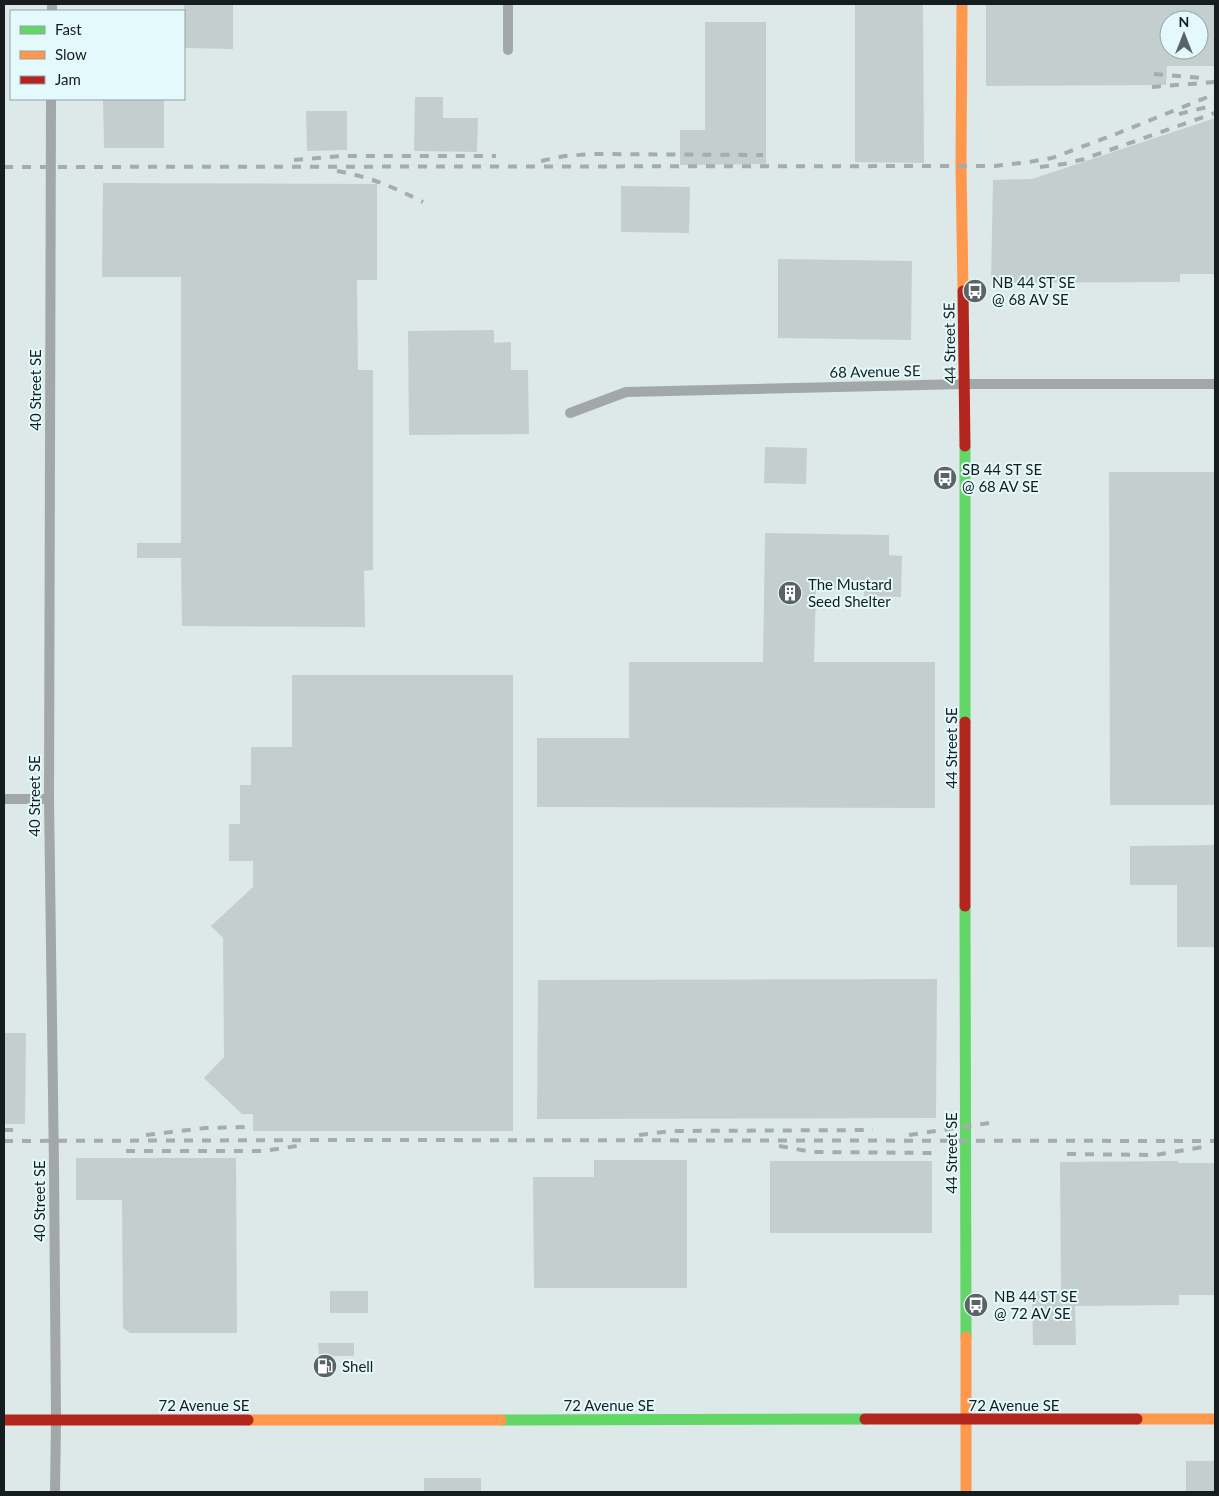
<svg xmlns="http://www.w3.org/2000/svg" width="1219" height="1496" viewBox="0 0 1219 1496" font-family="Lato,sans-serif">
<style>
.building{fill:#c5cecf;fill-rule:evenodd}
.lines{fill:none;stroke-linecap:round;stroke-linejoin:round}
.street{stroke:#a2a7a8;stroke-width:10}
.fast{stroke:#63d668;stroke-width:11}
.slow{stroke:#ff974d;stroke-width:11}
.jam{stroke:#b3261e;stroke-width:11}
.rail{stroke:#a6acad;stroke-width:4;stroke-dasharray:9 9;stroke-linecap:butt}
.labels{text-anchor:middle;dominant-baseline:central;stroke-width:4;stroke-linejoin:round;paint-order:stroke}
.poi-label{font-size:15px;fill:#151d1e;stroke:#e4f9fc;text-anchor:start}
.street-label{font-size:15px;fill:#151d1e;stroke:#e4f9fc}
</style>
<rect width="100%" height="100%" fill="#dde8e9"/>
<g class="building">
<polygon points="184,4 233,4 233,49 184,48"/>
<polygon points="855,4 923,4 924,163 855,162"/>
<path d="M986 4H1215V66H1167L1166 85 986 86ZM1169 20H1199V50H1169Z"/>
<polygon points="705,22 766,22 766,164 680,165 680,130 705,130"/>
<polygon points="415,97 443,97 443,118 478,118 477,152 414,151"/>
<polygon points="103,99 164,99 164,148 104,148"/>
<polygon points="306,111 347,111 347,150 307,151"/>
<polygon points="1215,118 1215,274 1180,274 1180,282 991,283 993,180 1032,179"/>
<polygon points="103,183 377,184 377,280 357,280 358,370 373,370 373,570 364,571 365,627 182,626 181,558 137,558 137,543 181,543 181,277 102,277"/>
<polygon points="621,186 690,187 689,233 621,232"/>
<polygon points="778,259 912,261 911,340 778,338"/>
<polygon points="494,330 494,343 511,342 511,370 528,370 529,434 409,435 408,331"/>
<polygon points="765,447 807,448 806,484 764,483"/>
<polygon points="1109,472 1215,472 1215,805 1110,805"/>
<polygon points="765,533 889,535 889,555 902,556 901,597 864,596 864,590 816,589 814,662 935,662 935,808 537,807 537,738 629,738 629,662 763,662"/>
<polygon points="292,675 513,675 513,1131 253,1131 253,1114 242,1114 204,1078 224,1057 223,938 211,926 253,887 253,861 229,861 229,824 240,824 240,785 251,785 251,747 292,747"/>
<polygon points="1215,845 1215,947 1177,947 1177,885 1130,885 1130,846"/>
<polygon points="937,979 936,1118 537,1119 538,980"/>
<polygon points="4,1033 26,1033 25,1124 4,1124"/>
<polygon points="76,1158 236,1158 237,1333 130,1333 123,1328 122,1200 76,1200"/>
<polygon points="594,1160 687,1160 687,1288 534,1288 533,1177 594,1177"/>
<rect x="770" y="1161" width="162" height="72"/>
<polygon points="1178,1161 1178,1163 1215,1163 1215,1295 1179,1295 1179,1305 1075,1306 1076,1345 1033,1345 1032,1291 1061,1291 1060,1162"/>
<rect x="330" y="1291" width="38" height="22"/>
<polygon points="318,1343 354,1343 354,1356 319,1356"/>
<rect x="1186" y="1461" width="29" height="31"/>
<rect x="424" y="1478" width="57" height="14"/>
</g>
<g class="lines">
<g class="street">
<polyline points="52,11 52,4"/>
<polyline points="508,50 508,4"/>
<polyline points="51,99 49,799 54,1168 56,1420 55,1492"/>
<polyline points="570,413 626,392 965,384 1215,384"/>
<polyline points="4,799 49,799"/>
</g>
<g class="fast">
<polyline points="965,446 965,722"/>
<polyline points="965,906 966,1337"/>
<polyline points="501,1420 865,1419"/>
</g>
<g class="slow">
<polyline points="962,4 961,166 963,291"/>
<polyline points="966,1337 966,1492"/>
<polyline points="1137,1419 1215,1419"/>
<polyline points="248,1420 501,1420"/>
</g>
<g class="jam">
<polyline points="963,291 965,446"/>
<polyline points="965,722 965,906"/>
<polyline points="865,1419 1137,1419"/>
<polyline points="4,1420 248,1420"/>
</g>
<g class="rail">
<polyline points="1154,74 1201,78"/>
<polyline points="1152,87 1215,82"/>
<polyline points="1179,114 1215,105"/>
<polyline points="294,160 343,156 496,156"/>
<polyline points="541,161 565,156 591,154 763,155"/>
<polyline points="4,167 995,166 1029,162 1052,158 1116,134 1215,94"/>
<polyline points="1040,167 1064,164 1084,159 1215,113"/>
<path d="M337 171C371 177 393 187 423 202"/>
<polyline points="4,1130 20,1130"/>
<polyline points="146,1135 205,1128 248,1127"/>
<polyline points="639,1135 672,1131 873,1130"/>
<polyline points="909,1135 996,1122"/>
<polyline points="4,1141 351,1140 1215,1141"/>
<polyline points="779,1146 813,1152 938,1153"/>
<polyline points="126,1151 263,1151 304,1145"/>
<polyline points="1067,1154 1156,1155 1208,1146"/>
</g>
</g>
<defs>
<g id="bus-disc" transform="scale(1.25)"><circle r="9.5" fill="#5b6465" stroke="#e4f9fc"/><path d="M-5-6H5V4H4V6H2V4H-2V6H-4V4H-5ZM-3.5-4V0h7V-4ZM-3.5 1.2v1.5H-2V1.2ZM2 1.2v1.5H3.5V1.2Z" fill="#fff"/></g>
<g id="building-disc" transform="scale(1.25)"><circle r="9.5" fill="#5b6465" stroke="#e4f9fc"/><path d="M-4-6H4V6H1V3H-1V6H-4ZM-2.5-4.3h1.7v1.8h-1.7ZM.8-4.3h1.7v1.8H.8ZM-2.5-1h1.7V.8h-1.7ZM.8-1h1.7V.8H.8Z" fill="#fff"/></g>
<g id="fuel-disc" transform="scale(1.25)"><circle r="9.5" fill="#5b6465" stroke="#e4f9fc"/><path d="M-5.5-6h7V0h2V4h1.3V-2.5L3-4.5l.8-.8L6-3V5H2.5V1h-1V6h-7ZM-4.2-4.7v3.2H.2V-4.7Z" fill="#fff"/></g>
</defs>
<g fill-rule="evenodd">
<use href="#bus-disc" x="975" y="291"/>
<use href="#bus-disc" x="945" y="478"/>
<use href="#building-disc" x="790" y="593"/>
<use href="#bus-disc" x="976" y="1305"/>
<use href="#fuel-disc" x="325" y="1366"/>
</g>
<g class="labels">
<g class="poi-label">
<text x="992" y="282">NB 44 ST SE<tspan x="992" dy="17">@ 68 AV SE</tspan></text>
<text x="962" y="469">SB 44 ST SE<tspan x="962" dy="17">@ 68 AV SE</tspan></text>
<text x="808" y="584">The Mustard<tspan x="808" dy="17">Seed Shelter</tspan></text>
<text x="994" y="1296">NB 44 ST SE<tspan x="994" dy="17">@ 72 AV SE</tspan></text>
<text x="342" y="1366">Shell</text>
</g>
<g class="street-label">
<text transform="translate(949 343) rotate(-91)">44 Street SE</text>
<text transform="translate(875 371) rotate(-1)">68 Avenue SE</text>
<text transform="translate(35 390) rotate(-90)">40 Street SE</text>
<text transform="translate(951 748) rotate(-90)">44 Street SE</text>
<text transform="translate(34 796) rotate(-90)">40 Street SE</text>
<text transform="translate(951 1153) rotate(-90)">44 Street SE</text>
<text transform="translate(39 1201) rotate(-90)">40 Street SE</text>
<text x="204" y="1405">72 Avenue SE</text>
<text x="609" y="1405">72 Avenue SE</text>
<text x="1014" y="1405">72 Avenue SE</text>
</g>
</g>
<rect width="1219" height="1496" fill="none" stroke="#151d1e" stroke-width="10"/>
<rect x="10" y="10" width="175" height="90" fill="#e4f9fc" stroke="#91a1a3"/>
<rect x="20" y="26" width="25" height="8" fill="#63d668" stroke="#91a1a3"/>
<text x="55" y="35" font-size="15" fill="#151d1e">Fast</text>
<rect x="20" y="51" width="25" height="8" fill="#ff974d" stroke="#91a1a3"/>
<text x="55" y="60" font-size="15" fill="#151d1e">Slow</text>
<rect x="20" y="76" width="25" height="8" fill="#b3261e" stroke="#91a1a3"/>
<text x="55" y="85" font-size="15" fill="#151d1e">Jam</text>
<g transform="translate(1184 35)"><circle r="24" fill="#e4f9fc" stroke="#91a1a3"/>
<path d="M0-4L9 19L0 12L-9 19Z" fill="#5b6465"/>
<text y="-8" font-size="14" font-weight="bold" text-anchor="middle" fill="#151d1e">N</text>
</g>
</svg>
